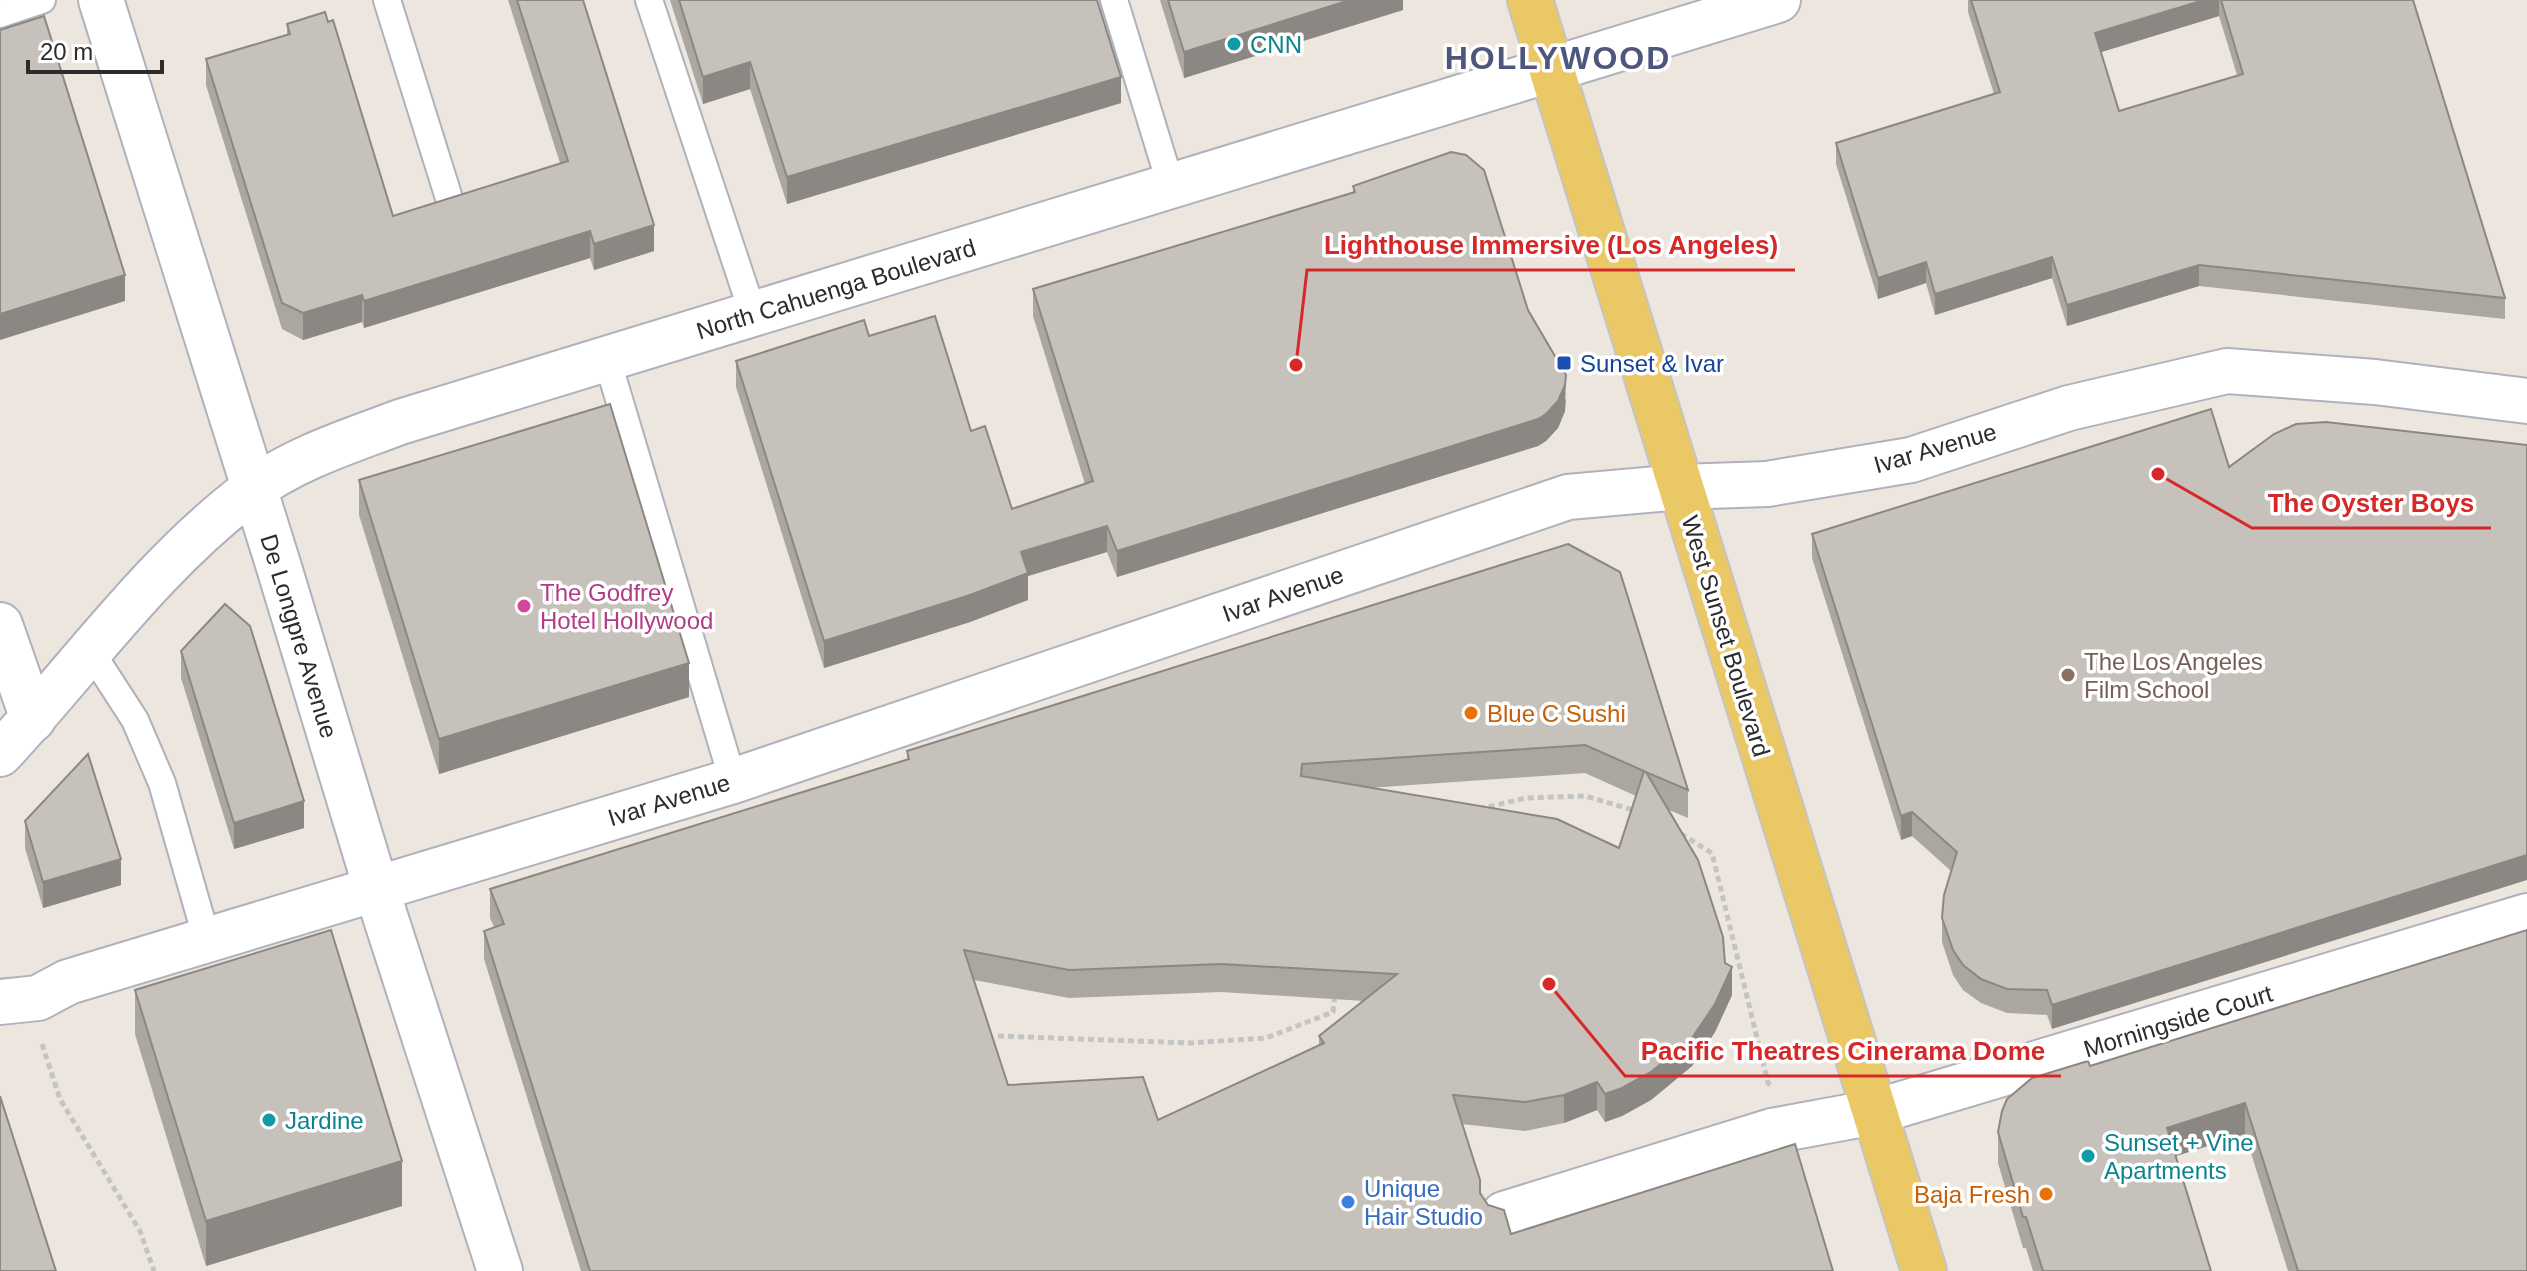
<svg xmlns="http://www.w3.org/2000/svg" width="2527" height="1271" viewBox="0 0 2527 1271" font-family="Arial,sans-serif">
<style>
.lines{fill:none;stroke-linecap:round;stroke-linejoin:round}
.service-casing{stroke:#afb2bc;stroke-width:30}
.minor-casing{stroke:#afb2bc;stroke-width:48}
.secondary-casing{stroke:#afb2bc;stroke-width:48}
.primary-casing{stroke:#c4c4c4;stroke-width:48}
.path{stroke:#c4c4c4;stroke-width:5;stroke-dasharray:6 4;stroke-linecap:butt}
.service{stroke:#fff;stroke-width:26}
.minor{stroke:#fff;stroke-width:44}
.secondary{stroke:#fff;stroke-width:44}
.primary{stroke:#ebc866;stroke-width:44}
.wall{fill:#aaa6a0;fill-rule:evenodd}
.shaded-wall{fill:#8b8782}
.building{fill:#c6c1ba;stroke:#8b8782;stroke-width:2;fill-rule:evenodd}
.culture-dot{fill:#0f9aa8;stroke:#fff;stroke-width:3}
.transit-dot{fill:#1a4fb4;stroke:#fff;stroke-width:3}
.hotel-dot{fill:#d1479c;stroke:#fff;stroke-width:3}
.education-dot{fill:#8d6e63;stroke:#fff;stroke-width:3}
.food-dot{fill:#e8710a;stroke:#fff;stroke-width:3}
.shop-dot{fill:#3f7fe0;stroke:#fff;stroke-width:3}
.labels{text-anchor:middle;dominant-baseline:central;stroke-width:7;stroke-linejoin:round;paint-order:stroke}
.culture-label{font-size:24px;fill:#0d838f;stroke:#fff;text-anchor:start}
.street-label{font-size:24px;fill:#2c2c2c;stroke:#fff}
.transit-label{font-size:24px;fill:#164399;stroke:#fff;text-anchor:start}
.hotel-label{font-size:24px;fill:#b23c85;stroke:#fff;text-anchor:start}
.education-label{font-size:24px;fill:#785e54;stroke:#fff;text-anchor:start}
.food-label{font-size:24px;fill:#c56008;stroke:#fff;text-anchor:start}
.shop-label{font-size:24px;fill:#366cbe;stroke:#fff;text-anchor:start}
.district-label{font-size:32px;font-weight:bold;letter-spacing:2px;fill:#4e577b;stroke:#fff}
.leader{fill:none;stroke:#d62828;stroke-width:3}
.callout-dot{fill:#d62828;stroke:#fff;stroke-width:3}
.callout-label{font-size:26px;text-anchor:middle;font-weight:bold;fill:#d62828;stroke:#fff;stroke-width:7;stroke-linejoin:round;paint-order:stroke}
</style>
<rect width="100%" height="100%" fill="#ede6df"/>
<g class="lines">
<g class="service-casing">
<g id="service">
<polyline points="387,0 448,195"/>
<polyline points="649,0 753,314"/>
<polyline points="1114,0 1171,186"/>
<polyline points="0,14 42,0"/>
<polyline points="607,359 733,781"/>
<polyline points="91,652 135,720 162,783 207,940"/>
</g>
</g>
<g class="minor-casing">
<g id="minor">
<polyline points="101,0 278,564 376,888 500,1271"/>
<polyline points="0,625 33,719"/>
<polyline points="0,1002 38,998 68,982 733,781 1568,497 1680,487 1767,484 1911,460 2069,408 2227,371 2375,382 2527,401"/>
<polyline points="1504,1214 1772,1131 1875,1112 2527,916"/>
</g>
</g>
<g class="secondary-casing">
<path id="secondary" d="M0 754C82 666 154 563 252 490 295 458 350 441 400 422L1778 0"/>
</g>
<g class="primary-casing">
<polyline id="primary" points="1530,0 1924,1271"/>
</g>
<g class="path">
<polyline points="1479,809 1526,798 1585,796 1637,811"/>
<polyline points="1681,834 1712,853 1768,1083 1772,1086"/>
<polyline points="998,1036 1189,1043 1266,1038 1333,1012 1335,993"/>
<polyline points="42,1044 60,1099 140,1231 154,1271"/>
</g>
<use href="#service" class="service"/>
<use href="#minor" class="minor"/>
<use href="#secondary" class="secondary"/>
<use href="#primary" class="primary"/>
</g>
<g class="wall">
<polygon points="508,0 583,0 654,251 594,270 590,258 364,328 362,322 303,340 282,329 206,85 206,59 287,35 287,24 393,216 560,163"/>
<polygon points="670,0 1097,0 1121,103 787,204 750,89 703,104"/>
<polygon points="1160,0 1403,0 1403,10 1184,78"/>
<path d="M1968 0H2414H2413L2505 298V319L2199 286 2067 326 2052 278 1935 315 1926 283 1878 299 1836 164V143L1994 94 1968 12ZM2219 16 2237 75 2119 111 2101 52Z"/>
<polygon points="1353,186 1528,310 1566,401 1565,411 1558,428 1546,441 1538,446 1117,577 1107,552 1028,576 1028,600 970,622 824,668 736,387 736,361 869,336 971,431 1012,509 1085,484 1033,316 1033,289 1353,193"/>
<polygon points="2211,409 2052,1029 2047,1015 2007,1013 1981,1003 1963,990 1953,975 1942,942 1942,918 1951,871 1912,836 1901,840 1812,558 1812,534"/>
<polygon points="359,480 689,697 439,774 359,515"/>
<path d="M1568 544 1688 790V818L1669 810 1725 963 1732 995 1715 1032 1692 1066 1651 1100 1622 1116 1605 1122 1597 1110 1564 1123 1525 1131 1462 1124 1480 1193 1488 1205 1511 1234 1833 1271H581L484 959V931L494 927 490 918V889L907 760V751ZM1585 773 1636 796 1619 848 1368 788ZM974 980 1069 998 1221 992 1364 1001 1319 1036V1046L1158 1120 1008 1085Z"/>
<polygon points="181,651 304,828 234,849 181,678"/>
<polygon points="25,821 121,885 43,908 25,848"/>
<polygon points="2527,930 2527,1271 2288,1271 2245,1134 2175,1156 2211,1271 2033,1271 2026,1248 2023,1248 1998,1163 1998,1132 2090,1066"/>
<polygon points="135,990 402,1206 206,1266 135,1034"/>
</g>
<g class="shaded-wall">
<polygon points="1350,0 1403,0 1403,10 1184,78 1184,52"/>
<polygon points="2204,0 2219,0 2219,16 2095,54 2095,33"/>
<polygon points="750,62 750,89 703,104 703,77"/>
<polygon points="1121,77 1121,103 787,204 787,177"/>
<polygon points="654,225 654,251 594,270 594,244"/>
<polygon points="590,231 590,258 364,328 364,301"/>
<polygon points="2052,257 2052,278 1935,315 1935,294"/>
<polygon points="1926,262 1926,283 1878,299 1878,278"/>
<polygon points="2199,265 2199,286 2067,326 2067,305"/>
<polygon points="125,275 125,301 0,340 0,314"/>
<polygon points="362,295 362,322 303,340 303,313"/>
<polygon points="1566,375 1565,411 1558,428 1546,441 1538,446 1117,577 1117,551"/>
<polygon points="1107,526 1107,552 1028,576 1028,600 970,622 824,668 824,641 1021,552"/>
<polygon points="689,663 689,697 439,774 439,739"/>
<polygon points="304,801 304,828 234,849 234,823"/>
<polygon points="1912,812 1912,836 1901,840 1901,816"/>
<polygon points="2527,855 2527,880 2052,1029 2052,1005"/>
<polygon points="121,859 121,885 43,908 43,882"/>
<polygon points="1732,967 1732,995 1715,1032 1692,1066 1651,1100 1622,1116 1605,1122 1605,1094"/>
<polygon points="1597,1082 1597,1110 1564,1123 1564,1095"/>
<polygon points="2245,1103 2245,1134 2167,1159 2167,1128"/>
<polygon points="402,1161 402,1206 206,1266 206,1221"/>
</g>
<g class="building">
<polygon points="517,0 583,0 654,225 594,244 590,231 364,301 362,295 303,313 282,303 206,59 290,34 287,24 325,12 328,22 333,20 393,216 568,161"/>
<polygon points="679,0 1097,0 1121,77 787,177 750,62 703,77"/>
<polygon points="1168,0 1350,0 1184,52"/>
<polygon points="1971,0 2204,0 2095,33 2119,111 2243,74 2221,0 2413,0 2505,298 2199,265 2067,305 2052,257 1935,294 1926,262 1878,278 1836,143 2000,92"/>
<polygon points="44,16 125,275 0,314 0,30"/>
<polygon points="1451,152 1466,155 1484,170 1528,310 1566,375 1565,385 1558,401 1546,414 1538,419 1117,551 1107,526 1021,552 1028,573 970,595 824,641 736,361 864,320 869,336 935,316 971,431 985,426 1012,509 1093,481 1033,289 1355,192 1353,186"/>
<polygon points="610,404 689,663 439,739 359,480"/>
<polygon points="2211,409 2229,467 2274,434 2296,424 2326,422 2527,445 2527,855 2052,1005 2047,990 2007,989 1981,979 1963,965 1953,950 1942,918 1944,895 1957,852 1912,812 1901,816 1812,534"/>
<path d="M1568 544 1620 572 1688 790 1646 772 1698 860 1723 937 1725 963 1732 967 1715 1004 1692 1038 1651 1072 1622 1088 1605 1094 1597 1082 1564 1095 1525 1102 1453 1095 1480 1180V1193L1488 1205 1504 1210 1511 1234 1795 1144 1833 1271H590L484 931 504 924 490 889 909 759 907 751ZM1585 745 1644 771 1619 848 1557 819 1301 776 1302 764ZM964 950 1069 970 1221 964 1397 974 1319 1036 1324 1043 1158 1120 1143 1077 1008 1085Z"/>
<polygon points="225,604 250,626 304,801 234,823 181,651"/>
<polygon points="88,754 121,859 43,882 25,821"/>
<polygon points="331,930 402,1161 206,1221 135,990"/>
<polygon points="2527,930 2527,1271 2298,1271 2245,1103 2167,1128 2211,1271 2043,1271 2026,1217 2023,1217 1998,1132 2002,1111 2007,1099 2032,1078 2088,1061 2090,1066"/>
<polygon points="0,1096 56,1271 0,1271"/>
</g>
<g class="culture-dot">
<circle cx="1234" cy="44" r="8"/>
<circle cx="269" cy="1120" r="8"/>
<circle cx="2088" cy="1156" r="8"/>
</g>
<rect class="transit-dot" x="1556" y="355" width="16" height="16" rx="4"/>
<circle class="hotel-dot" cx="524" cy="606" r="8"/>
<circle class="education-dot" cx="2068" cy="675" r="8"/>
<g class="food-dot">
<circle cx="1471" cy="713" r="8"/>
<circle cx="2046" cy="1194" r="8"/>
</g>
<circle class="shop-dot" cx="1348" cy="1202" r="8"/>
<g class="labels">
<g class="culture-label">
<text x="1250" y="44">CNN</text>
<text x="285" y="1120">Jardine</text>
<text x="2104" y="1142">Sunset + Vine<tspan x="2104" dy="28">Apartments</tspan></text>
</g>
<g class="street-label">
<text transform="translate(836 289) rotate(-17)">North Cahuenga Boulevard</text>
<text transform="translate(1935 448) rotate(-16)">Ivar Avenue</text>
<text transform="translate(1283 594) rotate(-19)">Ivar Avenue</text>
<text transform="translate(299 636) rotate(73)">De Longpre Avenue</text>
<text transform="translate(1726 636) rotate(73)">West Sunset Boulevard</text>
<text transform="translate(669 800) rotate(-17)">Ivar Avenue</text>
<text transform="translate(2178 1021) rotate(-17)">Morningside Court</text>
</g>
<g class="transit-label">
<text x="1580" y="363">Sunset &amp; Ivar</text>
</g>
<g class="hotel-label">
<text x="540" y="592">The Godfrey<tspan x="540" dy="28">Hotel Hollywood</tspan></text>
</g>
<g class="education-label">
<text x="2084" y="661">The Los Angeles<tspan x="2084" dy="28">Film School</tspan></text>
</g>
<g class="food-label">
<text x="1487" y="713">Blue C Sushi</text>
<text x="2030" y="1194" text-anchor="end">Baja Fresh</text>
</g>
<g class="shop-label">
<text x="1364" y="1188">Unique<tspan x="1364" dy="28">Hair Studio</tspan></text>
</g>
<g class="district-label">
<text x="1558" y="58">HOLLYWOOD</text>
</g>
</g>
<path class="leader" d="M1296 365L1307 270H1795M2158 474L2252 528H2491M1549 984L1625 1076H2061"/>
<g class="callout-dot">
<circle cx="1296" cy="365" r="8"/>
<circle cx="2158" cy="474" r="8"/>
<circle cx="1549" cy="984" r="8"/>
</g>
<g class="callout-label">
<text x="1551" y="254">Lighthouse Immersive (Los Angeles)</text>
<text x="2371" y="512">The Oyster Boys</text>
<text x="1843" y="1060">Pacific Theatres Cinerama Dome</text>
</g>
<path d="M28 60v12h134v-12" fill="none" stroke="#2c2c2c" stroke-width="4"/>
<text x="40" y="60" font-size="24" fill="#2c2c2c" stroke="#ffffff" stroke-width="6" paint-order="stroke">20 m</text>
</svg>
